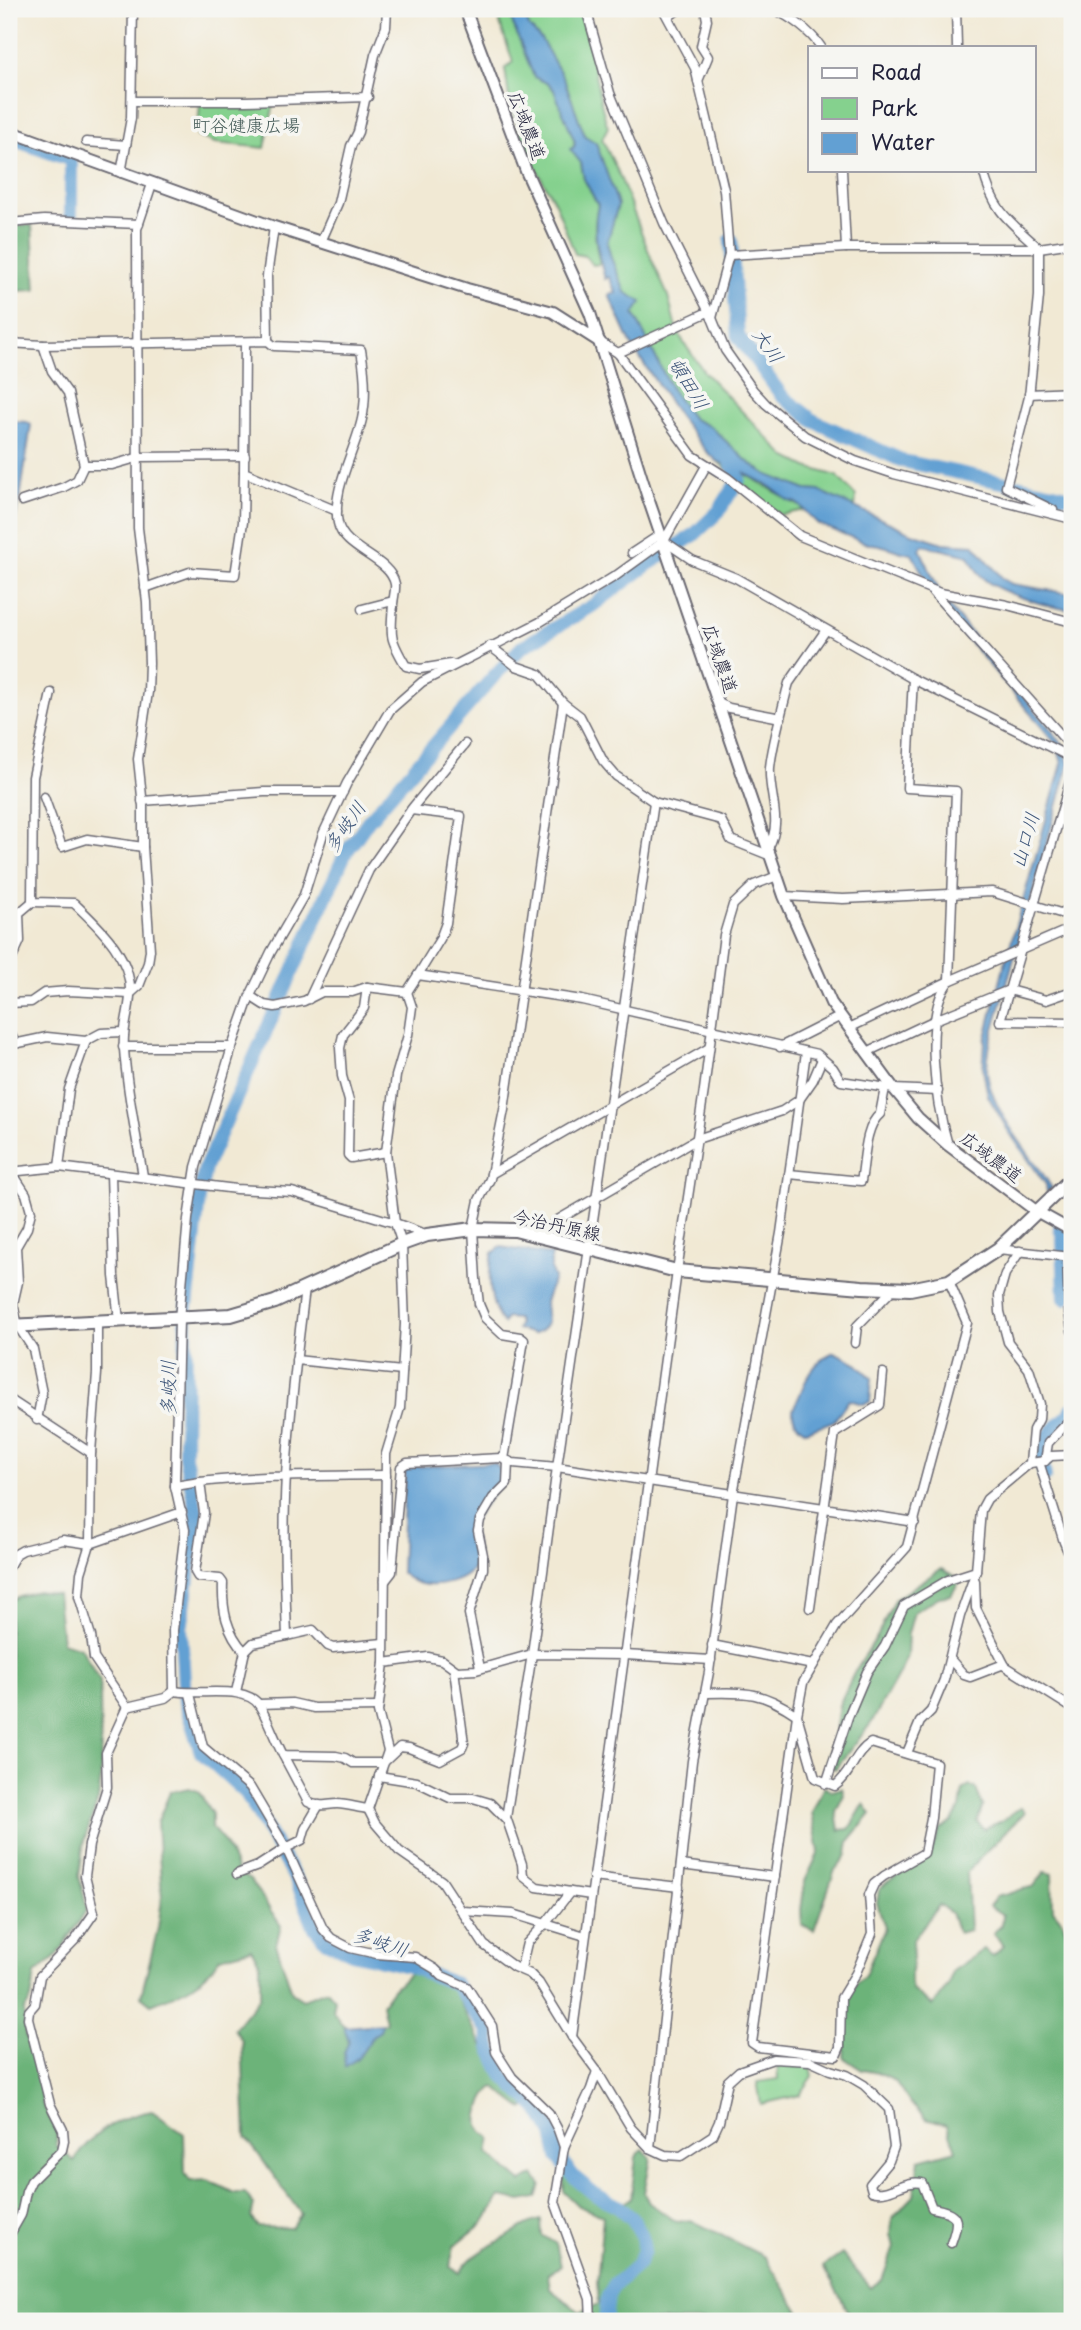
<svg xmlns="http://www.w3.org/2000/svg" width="1081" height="2330" viewBox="0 0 1081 2330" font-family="'Playpen Sans','Klee One',sans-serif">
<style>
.green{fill:#85d18e;stroke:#547a64;stroke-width:2}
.forest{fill:#6cb379;stroke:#476a5a;stroke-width:2}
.water{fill:#62a0d3;stroke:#426187;stroke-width:2}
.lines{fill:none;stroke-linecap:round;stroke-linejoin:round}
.river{stroke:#62a0d3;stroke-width:14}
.minor-casing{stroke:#6a6871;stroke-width:11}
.tertiary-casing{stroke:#6a6871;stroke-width:14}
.secondary-casing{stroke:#6a6871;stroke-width:16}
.minor{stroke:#fff;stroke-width:8}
.tertiary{stroke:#fff;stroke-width:10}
.secondary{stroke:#fff;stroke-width:12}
.labels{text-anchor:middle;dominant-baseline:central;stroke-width:7;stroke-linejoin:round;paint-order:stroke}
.park-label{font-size:18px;fill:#405754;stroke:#f6f6f2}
.street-label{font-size:18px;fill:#22223b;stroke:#f6f6f2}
.water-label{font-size:19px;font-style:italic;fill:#3c5478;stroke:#f6f6f2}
</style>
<rect width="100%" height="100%" fill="#f6f6f2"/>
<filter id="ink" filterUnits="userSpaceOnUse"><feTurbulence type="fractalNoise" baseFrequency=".0143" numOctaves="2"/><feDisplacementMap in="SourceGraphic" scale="14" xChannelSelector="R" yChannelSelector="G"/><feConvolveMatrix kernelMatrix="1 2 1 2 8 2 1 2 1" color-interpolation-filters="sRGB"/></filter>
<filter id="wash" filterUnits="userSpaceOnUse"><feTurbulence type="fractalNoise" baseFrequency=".00686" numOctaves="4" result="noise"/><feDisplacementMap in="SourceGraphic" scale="28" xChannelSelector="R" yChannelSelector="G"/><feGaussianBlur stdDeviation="1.57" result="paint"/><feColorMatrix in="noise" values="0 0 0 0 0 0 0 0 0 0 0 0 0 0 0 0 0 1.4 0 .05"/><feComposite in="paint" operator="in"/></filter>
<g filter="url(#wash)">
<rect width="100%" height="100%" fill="#f1e9d4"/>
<g class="green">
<path d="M495 9H507L534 76 549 84 554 90 574 139V147L571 149 581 163 584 179 598 205C593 224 595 245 600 264L593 265 585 256 575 254 555 203 526 150 509 98 505 69 513 62Z"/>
<path d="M523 9H580C594 47 594 89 608 127L602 139 618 172 652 260 668 296 676 328 684 343 705 373 785 456 807 467 837 476 856 496 855 508 819 491 806 490 768 475 748 462 711 427 693 419 673 392 634 314 611 258 607 243 618 205 596 143 585 136 564 79 541 39 529 27Z"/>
<polygon points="274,103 265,148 215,143 197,136 200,104"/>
<path d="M715 459C740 471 763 483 786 499 792 503 799 504 805 510L781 515 768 506Z"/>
<polygon points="777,2062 806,2063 811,2066 813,2076 800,2095 761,2104 757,2082 778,2079"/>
</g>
<g class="forest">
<polygon points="32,225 36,290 13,291 13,226"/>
<polygon points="941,1569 961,1579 951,1595 939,1597 914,1612 908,1634 907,1656 900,1672 872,1722 835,1769 826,1761 835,1733 839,1705 855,1671 878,1635 894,1600"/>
<path d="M37 1591 57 1594 62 1642 81 1648 100 1681 101 1778 98 1800 84 1841 79 1876 87 1909 57 1956 35 1974 31 2000 24 2011 25 2034 39 2079 43 2105 57 2132 56 2145 74 2161C91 2133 120 2116 152 2111L184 2134 185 2173 190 2181 208 2180 234 2193H245L254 2205 251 2217 258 2227 291 2228 301 2214 246 2137 242 2041 234 2029 260 1997V1964L251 1949 220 1957C201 1986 182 1992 151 2004L141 1996 158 1928 162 1898 157 1823 170 1792 189 1788 198 1791 212 1814V1828L225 1843 238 1873 250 1880 281 1926 276 1944 292 1992 303 1999 327 1990 335 1999 333 2011 341 2023 351 2031 376 2028 386 2022 382 2004 393 1989 411 1972 451 1986 500 2078 530 2103 523 2109 494 2087C486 2093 476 2114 479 2125 481 2131 486 2134 491 2138L488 2153 522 2182 534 2175 541 2185 537 2198 521 2201 500 2197 483 2223 454 2246 450 2267 460 2273C472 2252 491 2247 510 2235 521 2228 528 2222 541 2220L542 2235 556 2244 561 2266 548 2274 550 2289 580 2312 599 2304 597 2283 603 2216 578 2206 564 2192 563 2175 566 2173 582 2189 615 2209 631 2198 636 2157 643 2149 651 2158 644 2193 649 2203 677 2222 691 2220 765 2257 805 2321H9V1602L19 1596Z"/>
<polygon points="824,1786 832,1791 842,1788 844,1795 836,1811 839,1830 849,1829 864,1804 871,1814 849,1841 847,1855 835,1870 814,1930 802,1925 801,1910 805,1881 819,1852 812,1813"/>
<path d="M970 1786 976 1789 983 1806 977 1822 984 1829 1001 1821 1021 1807 1025 1812 967 1872 970 1930 958 1933 951 1913 939 1905 912 1941 913 1957 910 1978 912 1990 933 2006 949 1984 952 1971 984 1949 993 1956 1004 1946 993 1933 1002 1925 1003 1915 989 1906 997 1896C1010 1896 1019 1888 1033 1887L1045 1872 1052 1874 1053 1910 1062 1921 1070 1941V1959H1072V2321H854L823 2267 842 2254 871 2288 882 2280 894 2247 891 2235 892 2219 914 2196 919 2160 956 2150 947 2125 926 2119 910 2103 895 2081 878 2073 862 2070 844 2058 847 2000 854 1986 865 1975 885 1928 877 1903 879 1890 887 1882 929 1857 940 1830 952 1822 960 1808 963 1790Z"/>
</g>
<g class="water">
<path d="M507 9H523L529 27 541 39 564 79 585 136 596 143 618 205 607 243 611 258 625 292 642 302 634 314 673 392 693 419 711 427 748 462 768 475 806 490 819 491 912 533 943 543 974 545 1003 579 1012 584 1072 594V610C1051 608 1000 593 984 579 977 573 973 564 969 556L923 545 920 549 943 599 1062 743 1069 764 990 1043C989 1051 987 1061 987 1070 989 1107 1027 1150 1047 1180L1052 1189 1047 1192 1046 1185 1009 1132 988 1096 983 1070 985 1041 1002 974 1062 764 1057 745 941 608 912 554C896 553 885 543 868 544L818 524 797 503 789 501 769 486 746 474 717 461 706 451 678 415 632 346 609 295 616 293 609 277 605 279C598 254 592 230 598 205L584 179 581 163 570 149 574 147 575 142 554 90 549 84 534 77Z"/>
<polygon points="9,421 27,422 31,425 21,492 9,545"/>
<path d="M501 1247 551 1255V1271L554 1278 545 1302 547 1323 542 1330 533 1334 517 1329 519 1324 517 1319 506 1318 503 1324C489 1306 487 1274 493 1253Z"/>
<path d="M834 1352 855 1362 872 1378 870 1402 863 1404 849 1400 834 1421 806 1431C800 1428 793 1421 793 1413 792 1408 797 1401 799 1397 806 1378 814 1361 834 1352Z"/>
<path d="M494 1463C516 1478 479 1506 473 1522 468 1535 480 1548 477 1560 471 1583 433 1590 415 1582 410 1580 405 1576 401 1573L405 1471 409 1467Z"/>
<polygon points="382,2024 380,2031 374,2035 359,2057 345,2067 344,2053 349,2041 344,2027"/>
</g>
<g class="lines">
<g class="river">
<polyline points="9,138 71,160 71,214"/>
<polyline points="731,240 738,336 782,396 814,421 903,461 1072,497"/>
<polyline points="1060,1228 1063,1237 1065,1298"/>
<path d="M1045 1476C1036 1443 1047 1436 1070 1414L1072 1409"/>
<polyline points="605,2321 608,2296 614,2285 637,2265 644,2251 642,2237 633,2219 618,2206 596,2195 575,2178 558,2157 553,2134 540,2111 504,2077 490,2047 488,2031 455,1984 408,1966 352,1953 326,1941 315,1928 297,1882 246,1793 201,1752 185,1702 181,1628 197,1514 185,1457 186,1315 199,1198 205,1168 345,854 368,821 494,676 522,647 592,606 650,563 694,535 719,511 739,479 726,453"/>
</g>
</g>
</g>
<g filter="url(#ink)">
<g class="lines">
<g class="minor-casing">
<g id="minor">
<polyline points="586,9 610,93 664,223 712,318 725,350 753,390 766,404 805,436 855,461 894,474 1072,519"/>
<polyline points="663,9 695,68 724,190 729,255 712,318"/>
<path d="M773 9C791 17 810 31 821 47"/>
<polyline points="956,9 957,47"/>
<polyline points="1072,9 1072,17"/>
<polyline points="668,17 679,9"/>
<polyline points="698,81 708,57 701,46 707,20 705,9"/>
<polyline points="132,101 245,101 368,97"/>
<polyline points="86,142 126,145"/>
<polyline points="842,170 846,248"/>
<path d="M983 170C993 211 1009 221 1039 248V296L1029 397 1006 487 1053 510"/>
<polyline points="121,173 131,118 133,9"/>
<polyline points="9,223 44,220 139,224"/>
<polyline points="321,242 338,203 351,146 358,132 375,55 386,27 387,9"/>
<polyline points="729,255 846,248 1039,248 1072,243"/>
<polyline points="268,341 267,276 274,227"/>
<polyline points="600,342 618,353 692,455 728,478 800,536 940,593 1007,605 1072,622"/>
<path d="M9 343 43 345 268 341 274 346 361 350C365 373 367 397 362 419 355 451 331 491 338 523 343 550 390 558 395 584 396 590 393 599 393 605 390 637 390 639 406 666L420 669 451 664"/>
<polyline points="245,343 244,472 337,511"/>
<polyline points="618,353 708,312"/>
<polyline points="1029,394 1072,392"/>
<polyline points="84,465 112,465 140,457 245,456"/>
<polyline points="22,501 64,487 77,480 84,465 68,393 52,371 43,345"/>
<polyline points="664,541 692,560 736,578 913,679 1072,758"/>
<polyline points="632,553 661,534"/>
<polyline points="145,588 190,572 235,575 243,522 244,472"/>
<polyline points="933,592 1067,742 1072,752"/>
<polyline points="362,609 393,601"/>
<polyline points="490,646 516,666 539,674 563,703 580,716 603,761 616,776 654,802 721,820 731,840 771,856"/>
<path d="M913 679 907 788 956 791 949 981C922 1015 936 1105 948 1145"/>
<path d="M51 693 33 777 32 902 74 903C99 927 133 957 130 996 129 1014 122 1030 124 1049 127 1092 136 1134 143 1176"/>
<polyline points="718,703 729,708 781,718"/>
<polyline points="1072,775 1000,1021 1072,1022"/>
<polyline points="44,797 62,847 87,839 143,847"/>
<polyline points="142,801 264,792 343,792"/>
<polyline points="411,810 461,816 446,923 440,939 418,975"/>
<path d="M768 848C784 821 768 795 770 767 773 741 781 715 787 690L789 683 826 630"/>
<polyline points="784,896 843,899 992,892 1060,913 1072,909"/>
<polyline points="9,965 20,941 19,913 32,902"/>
<polyline points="367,987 364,1008 343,1035 340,1048 342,1076 349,1101 348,1155 351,1158 386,1152"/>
<path d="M407 992 412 1007 408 1035 396 1076 386 1152 395 1223 402 1244 405 1324 400 1408 386 1454 384 1663 378 1712 388 1751 368 1809 375 1823 399 1851 442 1881 484 1945 514 1967 530 1974 539 1983 572 2037 597 2071 631 2128 650 2148 665 2155 681 2156 713 2135 719 2122 728 2081 739 2071 773 2059 810 2061 830 2070 847 2075 864 2085 889 2109 894 2147 889 2161 870 2184 872 2191C889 2197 904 2179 922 2183L932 2208C959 2213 960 2218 951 2243"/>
<polyline points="407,992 418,975 582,1000 817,1054 833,1068 841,1081 894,1089 938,1091"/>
<polyline points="250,996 264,1005 275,1007 304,1001 322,992 352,992 367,987 407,992"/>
<polyline points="309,999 369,870 413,807 465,744"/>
<polyline points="9,1003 31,1002 44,993 68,991 130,994 139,986 148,963 150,950 143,847 143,806 138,759 148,692 149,663 147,602 138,528 137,229 152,184"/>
<polyline points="849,1028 949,981 1072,928"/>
<polyline points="9,1030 15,1043"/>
<polyline points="9,1045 47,1037 86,1041 101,1033 123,1032"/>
<polyline points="123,1047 232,1047"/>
<polyline points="780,1047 841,1016"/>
<polyline points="867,1052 935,1020 1009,990 1046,1000 1072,991"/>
<polyline points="59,1167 69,1089 86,1041"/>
<polyline points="11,1171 26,1194 31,1212 27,1228 16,1247 18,1282 13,1304 18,1326 33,1349 42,1393 37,1420"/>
<polyline points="9,1172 59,1167 236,1189 292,1192 395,1223 427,1235"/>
<polyline points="111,1174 114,1276 119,1320"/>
<polyline points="491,1174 709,1048"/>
<path d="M789 1174 861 1181C865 1162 864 1127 880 1114L885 1088"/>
<polyline points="541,1237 556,1221 697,1139 782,1111 799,1100 813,1080 822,1059"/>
<polyline points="998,1249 1071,1257"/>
<polyline points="1020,1251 1005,1274 999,1295 1000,1312 1008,1342 1029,1369 1040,1404 1039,1419 1033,1430 1030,1463"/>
<polyline points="1067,1257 1069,1313 1072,1331"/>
<path d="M305 1289C297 1351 290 1413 286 1475 283 1529 285 1583 287 1636L313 1630 328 1646 333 1648 383 1643"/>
<polyline points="97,1321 97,1373 91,1453 90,1544 81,1573 79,1596 91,1636 94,1658 127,1707"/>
<polyline points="855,1343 857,1326 894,1288"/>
<polyline points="296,1360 402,1371"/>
<polyline points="9,1399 91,1453"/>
<polyline points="504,1459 524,1340 520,1337 502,1334 485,1318 479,1304 476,1279 473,1229 479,1200 490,1179 504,1110 563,703"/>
<polyline points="1045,1461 1048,1443 1072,1418"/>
<polyline points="1039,1462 1064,1542 1072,1561"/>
<path d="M200 1482C261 1475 324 1476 386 1475"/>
<path d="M175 1486 200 1482 204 1513 195 1572 198 1577 220 1579 223 1583C222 1609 226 1632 245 1652"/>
<polyline points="9,1566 16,1554 23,1550 63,1540 90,1544 182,1512"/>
<polyline points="385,1581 392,1572 401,1467 407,1463 501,1458 513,1463 557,1467 915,1522"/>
<polyline points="975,1581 976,1608 1005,1666 1072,1708"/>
<polyline points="810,1608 835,1433 880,1405 883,1373"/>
<polyline points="712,1645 813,1665"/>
<polyline points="950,1659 964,1675 970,1677 1004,1664"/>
<polyline points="384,1663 428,1657 442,1660 457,1671 476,1670 532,1654 625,1655 711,1660"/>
<polyline points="480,1668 469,1614 483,1569 483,1555 478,1531 480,1520 493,1498 507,1484 508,1461"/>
<polyline points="174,1691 173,1630 185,1530 175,1486 179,1319 188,1219 196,1167 232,1047 250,996 271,952 304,895 323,834 347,783 390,710 422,682 540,622 617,575 664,541 706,466"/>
<polyline points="236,1692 245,1651 253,1643 287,1636"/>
<path d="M705 1693C746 1692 762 1691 797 1715L815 1778 835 1786C851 1775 854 1753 871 1743L936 1763 931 1818 924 1853 884 1876 874 1884 869 1895 872 1934 856 1973 841 1998 840 2047 836 2056 758 2047 752 2043 797 1715 803 1683 837 1625 907 1547 967 1323 949 1281"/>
<polyline points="190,1694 203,1747 250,1787 286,1848 302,1840 305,1829 319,1805"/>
<polyline points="259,1704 292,1703 314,1708 378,1707"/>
<polyline points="907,1753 920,1722 931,1711 944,1680 960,1616 976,1571"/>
<path d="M283 1755 308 1802C318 1808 327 1804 337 1804 347 1804 358 1808 368 1809"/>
<polyline points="379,1776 417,1782 450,1798 473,1798 490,1803 507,1820 522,1864 523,1876 537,1887 591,1895"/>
<polyline points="826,1784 848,1717 867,1672 885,1646 904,1606 948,1580 976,1571 981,1510 987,1499 1030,1463 1045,1461 1051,1456 1072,1455"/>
<polyline points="506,1818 532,1654 557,1467 654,802"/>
<polyline points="681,1865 775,1877"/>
<polyline points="237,1874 258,1866 286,1848 323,1929 331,1938 350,1948 377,1954 415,1957 435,1969 442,1976 467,1987 492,2026 496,2052 512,2077 549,2113 558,2130 564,2147"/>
<polyline points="593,1877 679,1887"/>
<polyline points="463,1911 513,1914 585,1936"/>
<polyline points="521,1968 527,1943 546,1923 570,1892"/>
<polyline points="572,2037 677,1271 704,1090 724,935 733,905 754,885 777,876"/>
<polyline points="650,2148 692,1761 709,1672 733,1494 781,1233 806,1052"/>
<path d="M9 2236 21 2215 26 2192 31 2181 62 2150 64 2141 63 2130 50 2104 28 2018 29 2011 35 2004 40 1976 76 1939 94 1913 85 1876 89 1845 107 1787 106 1753 127 1707 165 1698 174 1691C199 1696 245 1684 259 1705 268 1719 275 1740 283 1755L336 1756 345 1758 353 1763H383L400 1747 409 1748 440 1760 462 1748 464 1743 454 1670"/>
<polyline points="591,2321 590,2299 555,2202 564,2147 591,2089 597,2071"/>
</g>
</g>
<g class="tertiary-casing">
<g id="tertiary">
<polyline points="465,9 526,171 590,313 648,498 784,896 831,1003 894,1089 918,1118 948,1145 1036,1211 1072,1231"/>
<polyline points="9,131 274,227 467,289 553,312 600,342"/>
</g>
</g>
<g class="secondary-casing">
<polyline id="secondary" points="9,1326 231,1315 275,1302 402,1244 427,1235 473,1229 515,1230 677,1271 862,1287 910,1289 949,1281 998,1249 1072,1178"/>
</g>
<use href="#minor" class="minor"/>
<use href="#tertiary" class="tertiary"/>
<use href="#secondary" class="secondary"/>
</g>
</g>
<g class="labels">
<g class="park-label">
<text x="246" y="124">町谷健康広場</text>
</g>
<g class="street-label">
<text transform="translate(528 125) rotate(69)">広域農道</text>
<text transform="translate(721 658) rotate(71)">広域農道</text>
<text transform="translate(992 1156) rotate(37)">広域農道</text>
<text transform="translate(557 1224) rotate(12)">今治丹原線</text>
</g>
<g class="water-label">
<text transform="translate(769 345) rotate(55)">大川</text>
<text transform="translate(690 383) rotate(59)">頓田川</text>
<text transform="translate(344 826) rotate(-55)">多岐川</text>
<text transform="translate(1024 840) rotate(-74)">山口川</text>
<text transform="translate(167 1388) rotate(-90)">多岐川</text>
<text transform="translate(381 1941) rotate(18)">多岐川</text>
</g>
</g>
<rect width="1081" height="2330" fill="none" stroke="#f6f6f2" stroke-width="35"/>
<rect x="808" y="46" width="228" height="126" fill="#f6f6f2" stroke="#a1a1a9" stroke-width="2"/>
<rect x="822" y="68" width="35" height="10" fill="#ffffff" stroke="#a1a1a9" stroke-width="2"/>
<text x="871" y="80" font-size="21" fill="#22223b">Road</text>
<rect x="822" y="98" width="35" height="21" fill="#85d18e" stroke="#a1a1a9" stroke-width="2"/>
<text x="871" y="116" font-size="21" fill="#22223b">Park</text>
<rect x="822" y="133" width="35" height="21" fill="#62a0d3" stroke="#a1a1a9" stroke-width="2"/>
<text x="871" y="150" font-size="21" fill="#22223b">Water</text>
</svg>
